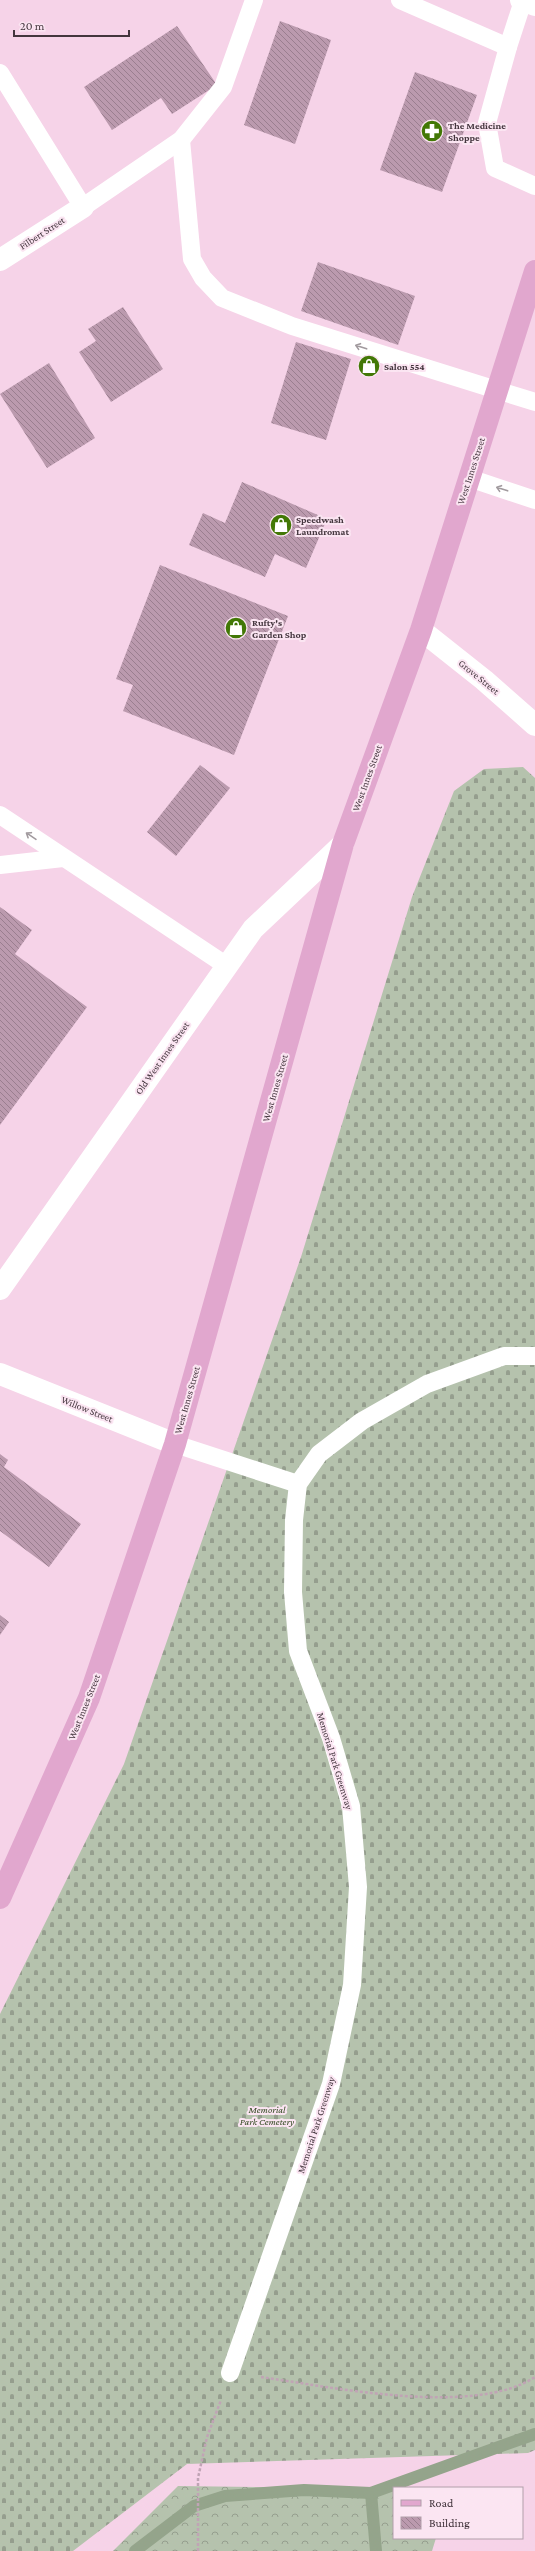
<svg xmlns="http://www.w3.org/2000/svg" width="535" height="2551" viewBox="0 0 535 2551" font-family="'Crimson Pro',serif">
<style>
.forest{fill:url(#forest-crowns)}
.cemetery{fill:url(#cemetery-stones)}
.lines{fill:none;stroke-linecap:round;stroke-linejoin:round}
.stream{stroke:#94a48b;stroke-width:12}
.building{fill:url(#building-back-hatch)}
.path{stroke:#c0a4b5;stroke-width:2.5;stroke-dasharray:3 2;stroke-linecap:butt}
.service{stroke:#fff;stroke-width:18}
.minor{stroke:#fff;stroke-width:22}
.primary{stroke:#e1a7ce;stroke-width:22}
.oneway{stroke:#a19a9e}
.labels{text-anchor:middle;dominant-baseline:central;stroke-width:4;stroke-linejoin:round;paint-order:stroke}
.poi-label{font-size:10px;font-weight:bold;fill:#43353d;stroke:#fbe5f2;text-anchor:start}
.street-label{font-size:10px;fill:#43353d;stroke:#fbe5f2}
.park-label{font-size:10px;font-style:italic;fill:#324a21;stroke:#fbe5f2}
</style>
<defs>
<pattern id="forest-crowns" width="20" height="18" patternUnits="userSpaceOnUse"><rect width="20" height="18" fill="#b5c2ad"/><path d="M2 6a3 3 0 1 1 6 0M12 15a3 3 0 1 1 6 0" fill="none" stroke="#959e8e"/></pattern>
<pattern id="cemetery-stones" width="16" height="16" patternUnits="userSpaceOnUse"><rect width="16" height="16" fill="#b5c2ad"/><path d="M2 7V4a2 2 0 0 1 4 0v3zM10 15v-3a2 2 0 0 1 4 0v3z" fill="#959e8e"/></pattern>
<pattern id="building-back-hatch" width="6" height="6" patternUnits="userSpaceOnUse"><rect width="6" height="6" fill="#bb9aae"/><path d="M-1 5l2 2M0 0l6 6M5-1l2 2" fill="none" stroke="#9a7e8f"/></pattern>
</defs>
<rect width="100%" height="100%" fill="#f6d3e8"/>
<polygon class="forest" points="178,2486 394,2489 394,2538 436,2538 432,2551 113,2551"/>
<polygon class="cemetery" points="523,767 535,778 535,2450 528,2453 187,2464 73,2551 0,2551 0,2014 124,1764 301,1257 412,897 454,791 484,769"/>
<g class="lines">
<g class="stream">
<polyline points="371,2493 376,2551"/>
<polyline points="135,2551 194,2506 225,2496 304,2490 371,2493 535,2434"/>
</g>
</g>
<g class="building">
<polygon points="280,21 331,40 295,144 244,125"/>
<polygon points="177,26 217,85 172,114 161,98 112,130 84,87"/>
<polygon points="415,72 477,95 442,192 380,170"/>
<polygon points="318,262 415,296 398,345 301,311"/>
<polygon points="123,307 163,369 111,402 79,352 96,341 88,329"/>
<polygon points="296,342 351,359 326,440 271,423"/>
<polygon points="49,363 95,438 47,468 0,394"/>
<polygon points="242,482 327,519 306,568 275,554 265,577 189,545 203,513 225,523"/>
<polygon points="160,565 288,616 234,755 123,711 133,685 116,679"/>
<polygon points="200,765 230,788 176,856 147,832"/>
<polygon points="0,907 32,930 15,954 87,1007 0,1125"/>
<polygon points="0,1454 8,1460 4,1467 81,1524 49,1567 0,1531"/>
<polygon points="0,1615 9,1622 0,1635"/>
</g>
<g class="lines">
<g class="path">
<path d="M261 2377C331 2387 474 2417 535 2377"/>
<polyline points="198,2551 198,2478 207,2437 221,2400"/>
</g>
<g class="service">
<polyline points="400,0 508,47 487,123 495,168 535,186"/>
<polyline points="508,47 523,1"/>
<polyline points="0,73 83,207 181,140 223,87 254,0"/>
<polyline points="181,140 192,259 203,278 222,298 292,326 535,402"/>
<polyline points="469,478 535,500"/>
<polyline points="0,815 227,966"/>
<polyline points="0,865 63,858"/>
<polyline points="175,1444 298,1484"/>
<polyline points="230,2373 331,2084 352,1985 358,1887 351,1806 331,1738 298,1651 293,1592 294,1520 298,1484 319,1454 362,1421 427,1384 504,1356 535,1356"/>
</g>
<g class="minor">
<polyline points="521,0 535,5"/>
<polyline points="0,260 83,207"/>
<polyline points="421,630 484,680 535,725"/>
<polyline points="0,1289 253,929 343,844"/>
<polyline points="0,1374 175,1444"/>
</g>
<polyline class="primary" points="0,1898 89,1698 175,1444 343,844 421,630 535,271"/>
</g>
<defs><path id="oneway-shaft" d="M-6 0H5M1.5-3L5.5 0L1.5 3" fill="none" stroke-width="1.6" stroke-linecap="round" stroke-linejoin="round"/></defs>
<g class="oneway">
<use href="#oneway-shaft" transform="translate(361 347) rotate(-162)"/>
<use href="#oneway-shaft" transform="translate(502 489) rotate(-162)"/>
<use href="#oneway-shaft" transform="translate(31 836) rotate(-146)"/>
</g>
<defs>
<g id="pharmacy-disc" transform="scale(1.15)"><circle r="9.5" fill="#427806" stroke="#fbe5f2"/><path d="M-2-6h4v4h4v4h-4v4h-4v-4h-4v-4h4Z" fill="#fff"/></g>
<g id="shop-disc" transform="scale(1.15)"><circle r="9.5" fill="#427806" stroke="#fbe5f2"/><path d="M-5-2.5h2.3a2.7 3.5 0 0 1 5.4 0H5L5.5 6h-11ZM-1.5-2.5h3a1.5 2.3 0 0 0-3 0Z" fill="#fff"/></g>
</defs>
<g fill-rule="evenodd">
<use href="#pharmacy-disc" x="432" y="131"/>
<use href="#shop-disc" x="369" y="366"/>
<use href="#shop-disc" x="281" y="525"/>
<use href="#shop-disc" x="236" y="628"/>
</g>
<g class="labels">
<g class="poi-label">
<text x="448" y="125">The Medicine<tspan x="448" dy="12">Shoppe</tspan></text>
<text x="384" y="366">Salon 554</text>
<text x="296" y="519">Speedwash<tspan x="296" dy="12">Laundromat</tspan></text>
<text x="252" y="622">Rufty's<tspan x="252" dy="12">Garden Shop</tspan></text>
</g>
<g class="street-label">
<text transform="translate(42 233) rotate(-33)">Filbert Street</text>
<text transform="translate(471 471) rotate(-72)">West Innes Street</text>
<text transform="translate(479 677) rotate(39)">Grove Street</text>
<text transform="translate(367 778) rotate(-70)">West Innes Street</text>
<text transform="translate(162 1058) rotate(-55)">Old West Innes Street</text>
<text transform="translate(275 1088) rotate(-74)">West Innes Street</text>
<text transform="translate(187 1400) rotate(-74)">West Innes Street</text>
<text transform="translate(87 1409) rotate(22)">Willow Street</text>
<text transform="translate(84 1707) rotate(-68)">West Innes Street</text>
<text transform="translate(335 1761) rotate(73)">Memorial Park Greenway</text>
<text transform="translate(316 2125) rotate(-72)">Memorial Park Greenway</text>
</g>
<g class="park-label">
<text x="267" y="2109">Memorial<tspan x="267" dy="12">Park Cemetery</tspan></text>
</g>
</g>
<rect x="393" y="2487" width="130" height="52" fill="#fbe5f2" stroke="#b19faa"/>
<rect x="401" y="2500" width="20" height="6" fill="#e1a7ce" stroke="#b19faa"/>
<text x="429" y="2507" font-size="12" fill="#43353d">Road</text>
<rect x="401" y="2517" width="20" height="12" fill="url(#building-back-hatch)" stroke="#b19faa"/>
<text x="429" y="2527" font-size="12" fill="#43353d">Building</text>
<path d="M14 30v6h115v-6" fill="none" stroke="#43353d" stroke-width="2"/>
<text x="20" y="30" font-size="12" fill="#43353d" stroke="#fbe5f2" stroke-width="3" paint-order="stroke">20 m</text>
</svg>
